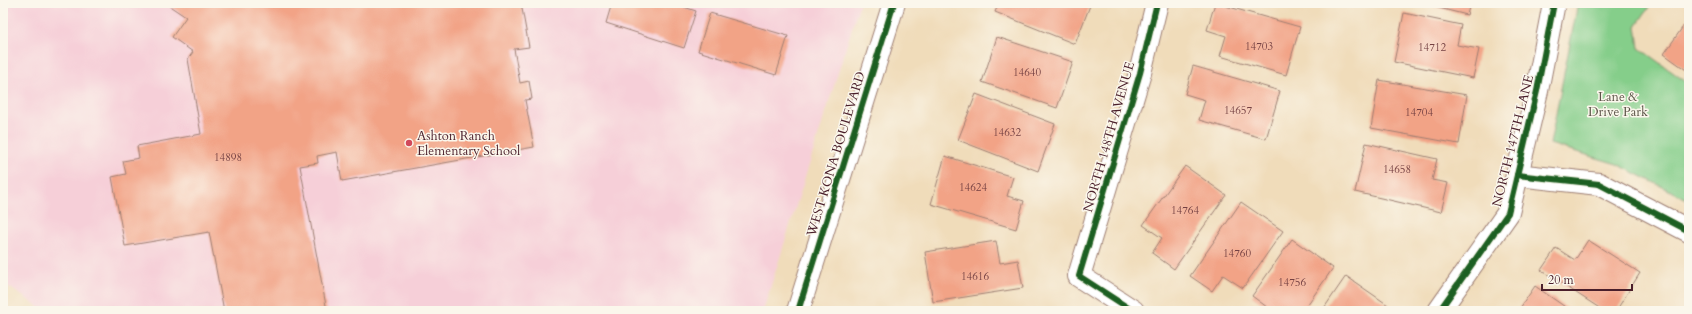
<svg xmlns="http://www.w3.org/2000/svg" width="1692" height="314" viewBox="0 0 1692 314" font-family="Cardo,serif">
<style>
.built{fill:#f6cfd8}
.green{fill:#85ce8a;stroke:#68765a}
.building{fill:#f2a386}
.lines{fill:none;stroke-linecap:round;stroke-linejoin:round}
.minor-casing{stroke:#9d7e72;stroke-width:24}
.minor{stroke:#fff;stroke-width:22}
.cycleway-casing{stroke:#fbf7ec;stroke-width:8}
.cycleway{stroke:#1b5e20;stroke-width:6}
.poi-dot{fill:#d1495b;stroke:#fbf7ec;stroke-width:1.5}
.labels{text-anchor:middle;dominant-baseline:central;stroke-width:3;stroke-linejoin:round;paint-order:stroke}
.number-label{font-size:11px;fill:#744042}
.park-label{font-size:13px;fill:#5c5448;stroke:#fbf7ec}
.poi-label{font-size:13px;fill:#4a1f2b;stroke:#fbf7ec;text-anchor:start}
.street-label{font-size:13px;fill:#4a1f2b;stroke:#fbf7ec}
</style>
<rect width="100%" height="100%" fill="#fbf7ec"/>
<filter id="ink" filterUnits="userSpaceOnUse"><feTurbulence type="fractalNoise" baseFrequency=".025" numOctaves="2"/><feDisplacementMap in="SourceGraphic" scale="8" xChannelSelector="R" yChannelSelector="G"/><feConvolveMatrix kernelMatrix="1 2 1 2 8 2 1 2 1" color-interpolation-filters="sRGB"/></filter>
<filter id="wash" filterUnits="userSpaceOnUse"><feTurbulence type="fractalNoise" baseFrequency=".012" numOctaves="4" result="noise"/><feDisplacementMap in="SourceGraphic" scale="16" xChannelSelector="R" yChannelSelector="G"/><feGaussianBlur stdDeviation="0.9" result="paint"/><feColorMatrix in="noise" values="0 0 0 0 0 0 0 0 0 0 0 0 0 0 0 0 0 1.4 0 .05"/><feComposite in="paint" operator="in"/></filter>
<g filter="url(#wash)">
<rect width="100%" height="100%" fill="#f0dcba"/>
<polygon class="built" points="3,3 860,3 763,311 45,311 3,283"/>
<polygon class="green" points="1578,3 1652,3 1636,26 1639,48 1689,84 1689,200 1617,164 1550,144"/>
<g id="blocks">
<g class="building">
<polygon points="165,3 521,3 529,47 514,49 520,83 529,81 532,99 525,100 534,147 342,181 337,152 317,156 318,163 300,166 327,311 224,311 209,232 125,246 112,177 126,174 123,161 139,158 137,146 201,134 188,59 193,52 172,37 186,17"/>
<polygon points="612,3 672,3 696,11 684,48 606,23"/>
<polygon points="999,3 1091,3 1075,44 995,12"/>
<polygon points="1215,3 1300,27 1286,75 1220,56 1226,36 1207,30"/>
<polygon points="1282,3 1296,3 1295,7"/>
<polygon points="1419,3 1470,3 1467,15"/>
<polygon points="710,13 788,36 776,75 698,51"/>
<polygon points="1404,13 1461,25 1457,45 1479,49 1473,78 1394,62"/>
<polygon points="1689,18 1689,72 1664,54"/>
<polygon points="997,37 1073,62 1057,108 982,82"/>
<polygon points="1193,66 1280,91 1266,139 1199,120 1205,100 1185,94"/>
<polygon points="1379,80 1467,95 1459,144 1371,128"/>
<polygon points="976,94 1055,124 1038,171 958,140"/>
<polygon points="1366,143 1437,159 1432,180 1448,183 1441,212 1355,192"/>
<polygon points="945,156 1013,177 1007,196 1024,201 1016,229 931,204"/>
<polygon points="1185,166 1226,195 1174,269 1152,253 1162,238 1143,225"/>
<polygon points="1241,202 1283,231 1243,288 1223,275 1212,291 1190,276"/>
<polygon points="1292,239 1333,268 1303,311 1270,311 1271,310 1252,296"/>
<polygon points="1588,240 1640,273 1616,311 1604,311 1541,270 1556,248 1575,260"/>
<polygon points="996,241 1000,263 1018,260 1023,288 933,302 925,252"/>
<polygon points="1346,276 1388,305 1383,311 1322,311"/>
<polygon points="1535,286 1571,311 1518,311"/>
</g>
</g>
</g>
<g filter="url(#ink)">
<use href="#blocks" fill-opacity="0" stroke="#9d7e72" stroke-width="1"/>
<g class="lines">
<g class="minor-casing">
<g id="minor">
<polyline points="1517,175 1599,184 1689,231"/>
<polyline points="798,311 894,3"/>
<polyline points="1133,311 1079,276 1140,73 1157,3"/>
<polyline points="1439,311 1508,213 1537,91 1554,3"/>
</g>
</g>
<use href="#minor" class="minor"/>
<g class="cycleway-casing">
<g id="cycleway">
<polyline points="1517,175 1599,184 1689,231"/>
<polyline points="798,311 894,3"/>
<polyline points="1133,311 1079,276 1140,73 1157,3"/>
<polyline points="1439,311 1508,213 1537,91 1554,3"/>
</g>
</g>
<use href="#cycleway" class="cycleway"/>
</g>
</g>
<circle class="poi-dot" cx="409" cy="143" r="4"/>
<g class="labels">
<g class="number-label">
<text x="1259" y="46">14703</text>
<text x="1432" y="47">14712</text>
<text x="1027" y="72">14640</text>
<text x="1238" y="110">14657</text>
<text x="1419" y="112">14704</text>
<text x="1007" y="132">14632</text>
<text x="228" y="157">14898</text>
<text x="1397" y="169">14658</text>
<text x="973" y="187">14624</text>
<text x="1185" y="210">14764</text>
<text x="1237" y="253">14760</text>
<text x="975" y="276">14616</text>
<text x="1292" y="282">14756</text>
</g>
<g class="park-label">
<text x="1618" y="97">Lane &amp;<tspan x="1618" dy="15">Drive Park</tspan></text>
</g>
<g class="poi-label">
<text x="417" y="136">Ashton Ranch<tspan x="417" dy="15">Elementary School</tspan></text>
</g>
<g class="street-label">
<text transform="translate(1109 137) rotate(-74)">NORTH 148TH AVENUE</text>
<text transform="translate(1513 141) rotate(-76)">NORTH 147TH LANE</text>
<text transform="translate(836 154) rotate(-73)">WEST KONA BOULEVARD</text>
</g>
</g>
<rect width="1692" height="314" fill="none" stroke="#fbf7ec" stroke-width="16"/>
<path d="M1542 284v6h90v-6" fill="none" stroke="#4a1f2b" stroke-width="2"/>
<text x="1548" y="284" font-size="12" fill="#4a1f2b" stroke="#fbf7ec" stroke-width="3" paint-order="stroke">20 m</text>
</svg>
